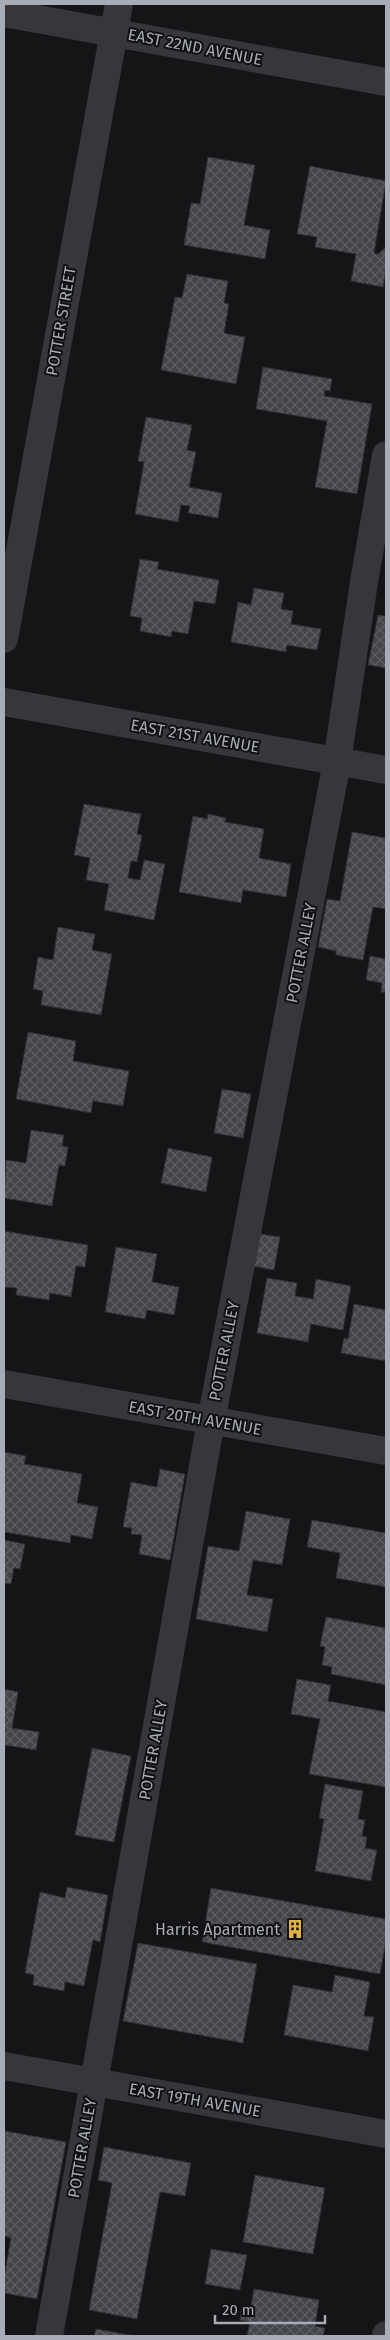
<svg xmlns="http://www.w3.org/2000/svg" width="390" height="2340" viewBox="0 0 390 2340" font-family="'Fira Sans',sans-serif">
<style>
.building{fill:url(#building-cross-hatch);stroke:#302f33}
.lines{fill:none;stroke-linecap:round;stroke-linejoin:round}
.minor{stroke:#37373b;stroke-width:28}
.labels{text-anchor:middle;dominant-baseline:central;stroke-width:4;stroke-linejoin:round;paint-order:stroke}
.street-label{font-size:16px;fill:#a8acb6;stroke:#101012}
.poi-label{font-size:16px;fill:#a8acb6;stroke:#101012;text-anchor:end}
</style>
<defs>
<pattern id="building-cross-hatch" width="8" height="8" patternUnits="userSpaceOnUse" patternTransform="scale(1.25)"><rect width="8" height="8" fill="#44454a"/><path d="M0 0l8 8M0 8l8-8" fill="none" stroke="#5c5d62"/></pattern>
</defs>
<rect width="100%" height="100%" fill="#151517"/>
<g class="building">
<polygon points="208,157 255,165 244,225 270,230 265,259 184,245 191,203 200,204"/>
<polygon points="310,166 386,181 374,253 378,254 386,247 386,269 383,287 351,281 356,254 315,247 317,237 297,234"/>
<polygon points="187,274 228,281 224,303 229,304 224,333 245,337 236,384 161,370 175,297 182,298"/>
<polygon points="263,367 332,379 330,391 325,390 324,396 372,404 357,494 315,487 327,421 256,409"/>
<polygon points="146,417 192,425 187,450 196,452 189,487 222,493 218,518 188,513 190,506 181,505 178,522 135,514 144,462 138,461"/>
<polygon points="140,559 159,562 157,569 219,580 215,604 194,601 188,634 172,631 171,637 140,631 142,618 130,616"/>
<polygon points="254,588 284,593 281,609 293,611 291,624 321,629 317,650 287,645 286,652 231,642 238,602 251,605"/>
<polygon points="378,615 386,616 386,668 368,665"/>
<polygon points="84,804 141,814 137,834 142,835 137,862 131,861 128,878 140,880 144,860 165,864 154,920 104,910 109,884 86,880 90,858 74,855"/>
<polygon points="208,814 226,818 225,822 264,829 259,858 291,864 286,897 243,890 241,903 179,892 193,816 207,819"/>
<polygon points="352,832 386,838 386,909 373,907 363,960 336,955 336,951 318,947 327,899 340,901"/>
<polygon points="58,927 95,934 92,950 112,954 101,1015 41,1005 43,991 33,989 38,957 53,960"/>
<polygon points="370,956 386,959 386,993 381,992 382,983 366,980"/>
<polygon points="28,1032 76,1041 73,1061 129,1071 123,1106 93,1101 91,1113 16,1099"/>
<polygon points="222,1089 251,1094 243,1138 214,1133"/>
<polygon points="31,1130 64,1135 62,1146 68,1147 65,1166 59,1165 52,1206 4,1198 6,1160 26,1163"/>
<polygon points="168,1148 212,1157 206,1192 161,1183"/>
<polygon points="4,1231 88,1245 85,1267 76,1266 71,1297 50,1293 49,1300 16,1295 17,1288 4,1287"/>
<polygon points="260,1234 280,1237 274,1270 253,1266"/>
<polygon points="116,1247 157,1254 152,1282 179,1287 174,1315 147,1310 145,1319 105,1312"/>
<polygon points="267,1278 297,1283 295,1296 313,1299 316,1279 351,1286 343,1330 311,1324 308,1342 257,1333"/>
<polygon points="354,1304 386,1310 386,1361 341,1353 344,1338 348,1339"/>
<polygon points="4,1452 26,1456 24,1464 82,1474 77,1503 98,1507 92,1539 71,1535 70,1543 4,1532"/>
<polygon points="160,1469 185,1474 170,1560 139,1554 142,1535 131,1534 132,1528 123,1527 131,1482 157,1487"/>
<polygon points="246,1511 290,1519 282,1565 253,1560 247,1595 273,1599 267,1632 196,1619 208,1546 239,1551"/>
<polygon points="312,1520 386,1533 386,1587 336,1578 340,1553 307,1547"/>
<polygon points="4,1540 25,1544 20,1569 14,1568 11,1584 4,1583"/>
<polygon points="326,1617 386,1628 386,1685 331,1674 332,1667 322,1665 325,1647 320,1646"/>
<polygon points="297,1679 331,1685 328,1701 386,1712 386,1787 309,1774 320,1719 291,1714"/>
<polygon points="4,1689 18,1692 12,1728 39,1732 36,1750 4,1745"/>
<polygon points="92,1748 131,1756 114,1842 75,1835"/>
<polygon points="325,1784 363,1791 358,1819 365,1820 362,1836 367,1837 365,1848 377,1850 371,1881 315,1871 324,1819 319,1818"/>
<polygon points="67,1887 108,1895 100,1942 93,1940 84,1986 65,1982 64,1991 33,1985 34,1975 25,1973 40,1892 65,1898"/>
<polygon points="211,1888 386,1919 386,1940 380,1974 202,1942"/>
<polygon points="138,1943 257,1964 243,2043 123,2021"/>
<polygon points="335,1975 370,1982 364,2016 374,2017 368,2051 284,2035 293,1985 332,1992"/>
<polygon points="5,2131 66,2142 37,2299 4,2293 4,2277 11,2238 4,2236"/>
<polygon points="104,2147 191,2163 185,2196 160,2192 137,2319 89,2310 112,2183 98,2180"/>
<polygon points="255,2175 325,2188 313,2254 243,2242"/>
<polygon points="211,2249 247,2255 240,2290 205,2284"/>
<polygon points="254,2289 319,2300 315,2326 325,2328 323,2336 247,2336 250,2322 240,2320 242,2305 251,2307"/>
<polygon points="96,2329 135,2336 94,2336"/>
</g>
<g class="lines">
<g class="minor">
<polyline points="4,13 386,82"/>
<polyline points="4,639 119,4"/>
<polyline points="4,702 386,770"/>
<polyline points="4,1384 386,1451"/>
<polyline points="4,2066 386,2134"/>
<polyline points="49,2336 211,1421 337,762 364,582 386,455"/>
<polyline points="386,2336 386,2335"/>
</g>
</g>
<defs>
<g id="building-bare" transform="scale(1.5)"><path d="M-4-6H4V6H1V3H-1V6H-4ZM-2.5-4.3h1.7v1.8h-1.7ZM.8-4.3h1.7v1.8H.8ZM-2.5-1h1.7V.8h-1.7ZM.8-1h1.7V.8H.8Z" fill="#e1b144" stroke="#101012" stroke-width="2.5" paint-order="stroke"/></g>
</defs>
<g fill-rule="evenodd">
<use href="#building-bare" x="295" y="1929"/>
</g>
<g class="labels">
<g class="street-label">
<text transform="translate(195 47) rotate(11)">EAST 22ND AVENUE</text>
<text transform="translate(61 321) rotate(-80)">POTTER STREET</text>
<text transform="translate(195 736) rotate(10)">EAST 21ST AVENUE</text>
<text transform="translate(301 953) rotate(-79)">POTTER ALLEY</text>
<text transform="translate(224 1351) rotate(-79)">POTTER ALLEY</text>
<text transform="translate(195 1418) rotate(10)">EAST 20TH AVENUE</text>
<text transform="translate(153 1750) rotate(-80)">POTTER ALLEY</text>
<text transform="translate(195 2100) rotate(10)">EAST 19TH AVENUE</text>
<text transform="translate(82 2148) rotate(-80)">POTTER ALLEY</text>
</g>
<g class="poi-label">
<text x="280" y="1929">Harris Apartment</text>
</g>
</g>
<rect width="390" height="2340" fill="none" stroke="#a8acb6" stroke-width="10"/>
<path d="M215 2315v8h110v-8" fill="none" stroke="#a8acb6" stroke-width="2.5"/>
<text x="222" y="2315" font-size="15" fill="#a8acb6" stroke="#101012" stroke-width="4" paint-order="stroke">20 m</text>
</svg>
